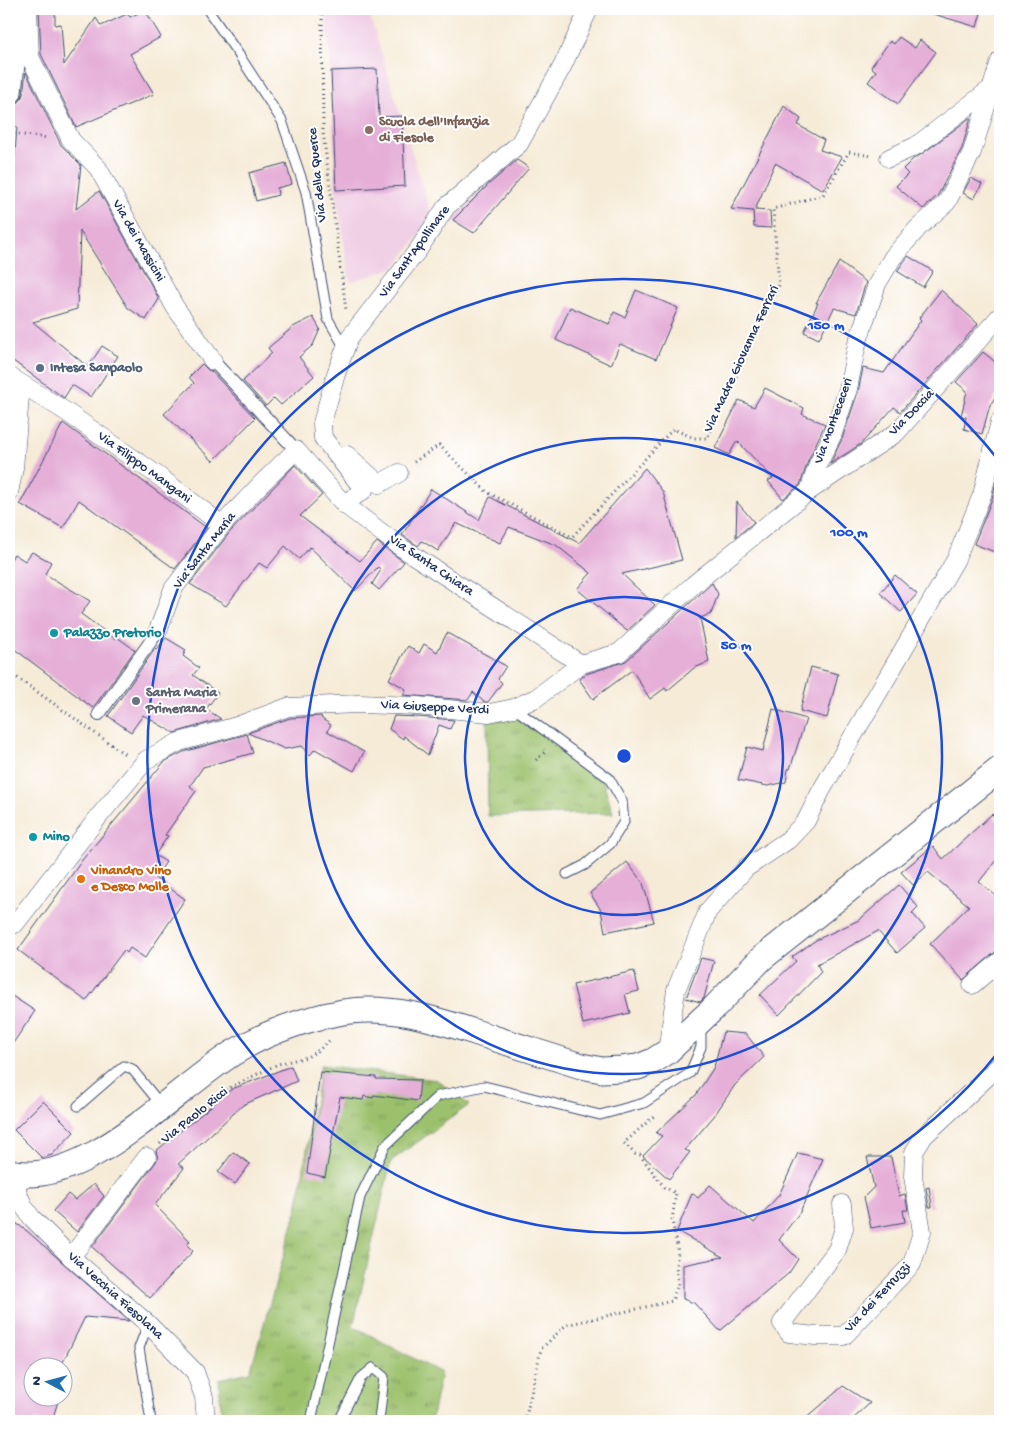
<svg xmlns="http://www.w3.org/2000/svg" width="1009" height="1430" viewBox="0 0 1009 1430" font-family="'Gochi Hand',sans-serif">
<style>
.built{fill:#f0d0e5}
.park{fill:url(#park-tufts);stroke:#5c7865}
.building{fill:#e5afd8}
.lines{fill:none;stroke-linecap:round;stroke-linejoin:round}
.service-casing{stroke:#3c4b70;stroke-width:11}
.pedestrian-casing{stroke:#3c4b70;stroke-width:14}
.minor-casing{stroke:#3c4b70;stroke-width:19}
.secondary-casing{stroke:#3c4b70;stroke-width:27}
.path{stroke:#3c4b70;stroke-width:3;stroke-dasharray:1 4;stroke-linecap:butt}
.service{stroke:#fff;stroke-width:9}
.pedestrian{stroke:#fff;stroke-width:12}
.minor{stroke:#fff;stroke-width:18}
.secondary{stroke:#fff;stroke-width:25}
.ring{fill:none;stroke:#1d4ed8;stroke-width:2.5}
.education-dot{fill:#8d6e63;stroke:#fff;stroke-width:2}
.service-dot{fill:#5c6f8a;stroke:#fff;stroke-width:2}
.culture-dot{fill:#0f9aa8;stroke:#fff;stroke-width:2}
.worship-dot{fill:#6b7280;stroke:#fff;stroke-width:2}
.food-dot{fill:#e8710a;stroke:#fff;stroke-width:2}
.labels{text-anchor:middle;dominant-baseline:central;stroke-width:4;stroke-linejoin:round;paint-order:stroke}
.education-label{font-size:14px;font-weight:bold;fill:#785e54;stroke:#fff;text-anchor:start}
.street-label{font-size:14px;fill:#1b2f5e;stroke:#fff}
.service-label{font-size:14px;font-weight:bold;fill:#4e5e75;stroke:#fff;text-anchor:start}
.culture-label{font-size:14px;font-weight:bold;fill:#0d838f;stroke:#fff;text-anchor:start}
.worship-label{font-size:14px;font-weight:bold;fill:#5b616d;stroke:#fff;text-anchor:start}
.food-label{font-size:14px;font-weight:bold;fill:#c56008;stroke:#fff;text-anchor:start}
.centre{fill:#1d4ed8;stroke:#fff;stroke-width:2.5}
.ring-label{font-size:15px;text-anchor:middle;font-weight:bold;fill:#1d4ed8;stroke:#fff;stroke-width:4;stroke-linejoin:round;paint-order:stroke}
</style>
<defs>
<pattern id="park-tufts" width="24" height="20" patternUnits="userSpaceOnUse" patternTransform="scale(1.25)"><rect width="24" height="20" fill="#9cc16c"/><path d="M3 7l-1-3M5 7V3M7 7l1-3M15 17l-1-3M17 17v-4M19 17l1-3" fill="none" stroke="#7e9d5c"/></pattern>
</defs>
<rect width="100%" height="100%" fill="#fff"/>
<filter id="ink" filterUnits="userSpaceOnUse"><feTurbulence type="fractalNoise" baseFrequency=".02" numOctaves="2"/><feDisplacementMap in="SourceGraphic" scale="10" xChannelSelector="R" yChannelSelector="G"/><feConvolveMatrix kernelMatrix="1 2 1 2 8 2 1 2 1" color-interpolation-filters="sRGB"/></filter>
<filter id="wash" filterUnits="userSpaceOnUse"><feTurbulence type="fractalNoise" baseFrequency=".0096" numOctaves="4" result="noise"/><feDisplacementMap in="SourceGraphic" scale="20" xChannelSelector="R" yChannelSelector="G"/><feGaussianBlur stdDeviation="1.12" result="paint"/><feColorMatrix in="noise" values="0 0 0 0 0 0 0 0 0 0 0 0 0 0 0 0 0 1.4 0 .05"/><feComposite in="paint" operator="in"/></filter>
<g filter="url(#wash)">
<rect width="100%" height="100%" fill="#f6ebd7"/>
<polygon class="built" points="350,9 368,9 432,218 394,268 350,282 336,190 331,71 326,15"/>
<g class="park">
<polygon points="516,715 602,777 613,813 488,816 487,721"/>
<polygon points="321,1065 437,1080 469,1105 391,1161 353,1326 441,1373 431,1421 222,1421 219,1379 250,1372 297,1210"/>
</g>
<g id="blocks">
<g class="building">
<polygon points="39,9 55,9 55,25 61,24 64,65 96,18 101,26 127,14 130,17 145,10 161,37 130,54 154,94 76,127 41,54"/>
<polygon points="931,9 982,9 977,27 930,13"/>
<polygon points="899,37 915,48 920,40 936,52 898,104 868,82 876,71 871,67 890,41 894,44"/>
<polygon points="377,69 379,117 402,116 405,186 336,190 331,71"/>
<polygon points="26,72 61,145 81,165 76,209 99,191 159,299 146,320 128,308 80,231 77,309 33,322 88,367 102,346 118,356 91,397 72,385 64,398 9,358 9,229 17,127 12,126 14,105 20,101 23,94"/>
<polygon points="784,106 801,119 798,125 824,140 820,150 842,157 823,190 775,163 755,210 770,211 771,228 754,227 753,211 731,209"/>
<polygon points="971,117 962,148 938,195 923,209 896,186 908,174 903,169 913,159 922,154"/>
<polygon points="517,160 529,168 474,233 453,220 489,184"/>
<polygon points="286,163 292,184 277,188 278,195 256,201 249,173"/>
<polygon points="971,178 982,184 974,199 963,193"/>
<polygon points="908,256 933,271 923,287 897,271"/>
<polygon points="839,262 866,282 856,314 834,308 819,339 804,332 818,303 816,303"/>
<polygon points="636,290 678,308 656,359 620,344 611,365 556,340 570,307 609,324 614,312 625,317"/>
<polygon points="941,290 978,324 900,412 894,407 861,444 830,464 842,439 858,392 863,368 884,373 921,320 919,318"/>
<polygon points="313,317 320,329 313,345 299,357 314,376 281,405 274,398 266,406 243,381 272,353 268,348 293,327"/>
<polygon points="983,352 1000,366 1000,390 990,405 982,434 964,429 966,417 961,416 967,391 956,382"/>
<polygon points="202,364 208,370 211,371 255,418 213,461 164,414 194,383 189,377"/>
<polygon points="765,388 804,408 802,414 825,424 808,461 800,485 783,499 768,481 773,478 737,441 729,455 715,448 739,400 754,407"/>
<polygon points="63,423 207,528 175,569 79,500 63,528 20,504"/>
<polygon points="295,465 322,495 300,516 360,561 377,542 404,562 379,590 372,584 381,570 378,567 355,591 310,547 299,559 285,546 267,568 259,563 226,606 190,584 230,532"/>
<polygon points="1000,465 1000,554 974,544 992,499"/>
<polygon points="645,468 663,492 682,560 622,574 655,605 627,631 577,589 591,573 556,545 509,527 500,543 456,523 438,551 422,541 418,546 402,535 431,489 479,520 490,497 579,543"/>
<polygon points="737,502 754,522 736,537"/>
<polygon points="32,552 51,562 45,574 90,601 81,614 115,639 117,637 135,650 93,708 9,645 9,563 14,554 25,561"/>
<polygon points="895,575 917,594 901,612 880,593"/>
<polygon points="712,583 718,594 711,614 700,618 709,662 694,668 667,691 665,688 650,699 632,670 593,699 579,679 586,674 626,661"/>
<polygon points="447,633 506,666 498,679 502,683 488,702 484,702 473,692 468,700 403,695 406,689 389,679 408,646 419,653 424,644 437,652"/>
<polygon points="166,638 186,650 183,656 199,668 193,675 218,693 206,709 221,719 174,733 143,715 131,732 108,716 155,649 156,650"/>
<polygon points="811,667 838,674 827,718 800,711"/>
<polygon points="773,709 806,719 790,769 788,769 786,782 768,786 738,780 747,747 763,751"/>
<polygon points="321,716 322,719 331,725 327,731 364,752 354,771 315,749 310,755 302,746 285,749 248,733 290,718"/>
<polygon points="394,716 417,717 454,720 450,729 439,725 428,755 404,736 403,739 389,729"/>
<polygon points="247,734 253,753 203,767 190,786 196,791 165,835 168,836 155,855 166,862 155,878 185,899 145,958 130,948 127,953 124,950 86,1001 18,950 83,859 164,762 183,752"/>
<polygon points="992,814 1000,824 1000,855 979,882 1000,899 1000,948 963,980 930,944 969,906 928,872 913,885 901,872 933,846 943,859"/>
<polygon points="627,862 643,883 654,922 605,932 601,910 590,893"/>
<polygon points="899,885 918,907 912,913 925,928 897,953 878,931 817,964 821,972 779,1015 760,995 796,961 792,957 816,940 859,920"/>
<polygon points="701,958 714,961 704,998 700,1002 686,998"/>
<polygon points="634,971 639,991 625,994 630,1013 583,1024 573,985"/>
<polygon points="9,994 35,1011 9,1049"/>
<polygon points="723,1032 746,1034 764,1057 735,1085 714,1116 685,1150 690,1152 669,1179 643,1156 662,1136 656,1133 696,1095 714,1067"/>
<polygon points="291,1066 297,1081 243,1105 178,1164 184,1168 155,1205 190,1241 187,1245 193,1251 150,1298 92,1247 155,1163 158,1158 156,1151 232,1089"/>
<polygon points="320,1072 376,1077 376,1079 420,1080 418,1101 374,1095 373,1098 364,1096 363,1100 340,1097 325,1177 307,1173"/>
<polygon points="43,1101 74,1132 52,1155 42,1158 14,1130"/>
<polygon points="233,1152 250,1164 235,1184 218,1172"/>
<polygon points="798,1153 823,1159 800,1212 779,1240 798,1259 789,1273 720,1331 694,1303 683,1299 683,1265 723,1257 677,1231 692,1193 698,1198 710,1185 754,1223 779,1195"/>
<polygon points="867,1157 891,1157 899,1196 905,1194 908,1210 903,1210 905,1222 871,1228 864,1197 874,1187"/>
<polygon points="94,1184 104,1196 77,1232 53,1211 68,1194 75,1200"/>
<polygon points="929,1187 932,1207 929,1207 926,1188"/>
<polygon points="9,1218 27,1231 129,1321 85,1317 60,1368 32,1368 32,1398 59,1398 52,1421 9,1421"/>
<polygon points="843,1386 870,1403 851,1421 803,1421"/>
</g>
</g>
</g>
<g filter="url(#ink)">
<use href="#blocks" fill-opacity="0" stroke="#3c4b70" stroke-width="1"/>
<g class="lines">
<g class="service-casing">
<g id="service">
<polyline points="207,9 239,55 282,121 306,192 328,319 345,348"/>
<polyline points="514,708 609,778 622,801 624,822 610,844 585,865 567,874"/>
<polyline points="78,1106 124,1066 132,1069 162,1106"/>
<polyline points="148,1324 139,1348 151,1421"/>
<polyline points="311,1421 360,1197 385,1146 438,1096 484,1086 600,1115 644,1103 690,1073 701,1047 701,1028"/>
<polyline points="339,1421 361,1378 373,1368 384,1377 379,1421"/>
</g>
</g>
<g class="pedestrian-casing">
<g id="pedestrian">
<polyline points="213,361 296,450"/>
<polyline points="99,714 158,631"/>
</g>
</g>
<g class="minor-casing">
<g id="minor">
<polyline points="28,9 30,57 71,140 98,168 175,307 213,361"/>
<polyline points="889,158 916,146 993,87"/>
<polyline points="9,376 65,411 157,475 222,525"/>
<polyline points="347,455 379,484 399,473"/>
<polyline points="809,491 818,464 832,436 848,389 857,344 877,284 893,257 918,228 947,202 972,152 1000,61"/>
<polyline points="9,493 14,468 21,385"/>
<polyline points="344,504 364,490 323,438 322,423 336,374 349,338 418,250 446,207 519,144 562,67 589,9"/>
<polyline points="158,631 173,589 222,525 260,485 296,450 344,504 402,548 581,664"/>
<polyline points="9,926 15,924 100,815 146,760 179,742 237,726 288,707 358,704 418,706 489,713 514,708 536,698 581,664 619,653 693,585 809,491 896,433 1000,316"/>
<polyline points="972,985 1000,961"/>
<polyline points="667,1052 676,990 708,911 746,868 788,840 806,821 821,791 956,559 982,495 1000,421"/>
<polyline points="19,1174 17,1191 24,1207 32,1218 71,1257 148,1324 195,1372 204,1397 206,1421"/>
<polyline points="842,1204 844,1228 837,1250 782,1323 789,1333 815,1336 844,1336 912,1264 922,1232 913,1176 914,1152 924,1136 1000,1065"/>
<polyline points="71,1257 147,1157"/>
</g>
</g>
<g class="secondary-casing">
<g id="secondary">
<polyline points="9,92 18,9"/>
<path d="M9 1172C85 1190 173 1090 233 1053 267 1032 304 1019 343 1012 393 1004 440 1021 487 1036 518 1046 550 1056 581 1066L602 1070 621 1069 638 1067 653 1061 667 1052 715 1007 761 959 1000 769"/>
</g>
</g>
<g class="path">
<polyline points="322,9 323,132 346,310"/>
<polyline points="9,133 48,138"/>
<polyline points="414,462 439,445 487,492 572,537 673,429 694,438 707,438 779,285 773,209 823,195 849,152 872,156"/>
<polyline points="9,672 126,755"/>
<polyline points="536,760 545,752 544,749"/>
<polyline points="160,1144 169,1135 225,1090 278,1064 307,1057 319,1050 331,1039"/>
<polyline points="525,1421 541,1349 566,1325 672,1301 678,1284 676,1266 678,1252 672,1220 676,1193 664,1187 640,1155 635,1154 624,1143 655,1115"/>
</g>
<use href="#service" class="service"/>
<use href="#pedestrian" class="pedestrian"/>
<use href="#minor" class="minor"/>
<use href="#secondary" class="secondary"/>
</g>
</g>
<g class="ring">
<circle cx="624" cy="756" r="159"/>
<circle cx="624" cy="756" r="318"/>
<path d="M1000 1050A477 477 0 1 1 1000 462"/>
</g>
<circle class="education-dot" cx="369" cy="130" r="5"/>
<circle class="service-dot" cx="40" cy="368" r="5"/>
<g class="culture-dot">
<circle cx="54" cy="633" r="5"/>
<circle cx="33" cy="837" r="5"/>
</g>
<circle class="worship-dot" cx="136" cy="701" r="5"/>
<circle class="food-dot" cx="81" cy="879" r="5"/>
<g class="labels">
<g class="education-label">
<text x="379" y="122">Scuola dell'Infanzia<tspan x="379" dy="16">di Fiesole</tspan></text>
</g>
<g class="street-label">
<text transform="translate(318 175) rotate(-96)">Via della Querce</text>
<text transform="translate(138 241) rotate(60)">Via dei Massicini</text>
<text transform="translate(415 252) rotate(-54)">Via Sant'Apollinare</text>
<text transform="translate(742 359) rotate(-65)">Via Madre Giovanna Ferrari</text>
<text transform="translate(912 413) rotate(-46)">Via Doccia</text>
<text transform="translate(834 421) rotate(-70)">Via Montececeri</text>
<text transform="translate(144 468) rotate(36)">Via Filippo Mangani</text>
<text transform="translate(205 551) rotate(-52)">Via Santa Maria</text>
<text transform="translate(431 566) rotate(34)">Via Santa Chiara</text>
<text transform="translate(435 708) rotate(3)">Via Giuseppe Verdi</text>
<text transform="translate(195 1116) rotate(-39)">Via Paolo Ricci</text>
<text transform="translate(115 1296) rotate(42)">Via Vecchia Fiesolana</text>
<text transform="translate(878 1298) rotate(-47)">Via dei Ferruzzi</text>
</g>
<g class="service-label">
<text x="50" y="368">Intesa Sanpaolo</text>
</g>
<g class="culture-label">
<text x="64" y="633">Palazzo Pretorio</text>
<text x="43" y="837">Mino</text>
</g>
<g class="worship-label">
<text x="146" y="693">Santa Maria<tspan x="146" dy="16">Primerana</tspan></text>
</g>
<g class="food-label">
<text x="91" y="871">Vinandro Vino<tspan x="91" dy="16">e Desco Molle</tspan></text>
</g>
</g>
<circle cx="624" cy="756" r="8" class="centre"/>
<g class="ring-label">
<text x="826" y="329">150 m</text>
<text x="849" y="536">100 m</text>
<text x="736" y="649">50 m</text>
</g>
<rect width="1009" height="1430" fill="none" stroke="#fff" stroke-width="30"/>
<g transform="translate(48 1382) rotate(276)"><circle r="24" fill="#ffffff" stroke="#a4acbf"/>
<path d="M0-4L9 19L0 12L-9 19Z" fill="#1f6fb2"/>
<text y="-8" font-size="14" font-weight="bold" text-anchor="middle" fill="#1b2f5e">N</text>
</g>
</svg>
